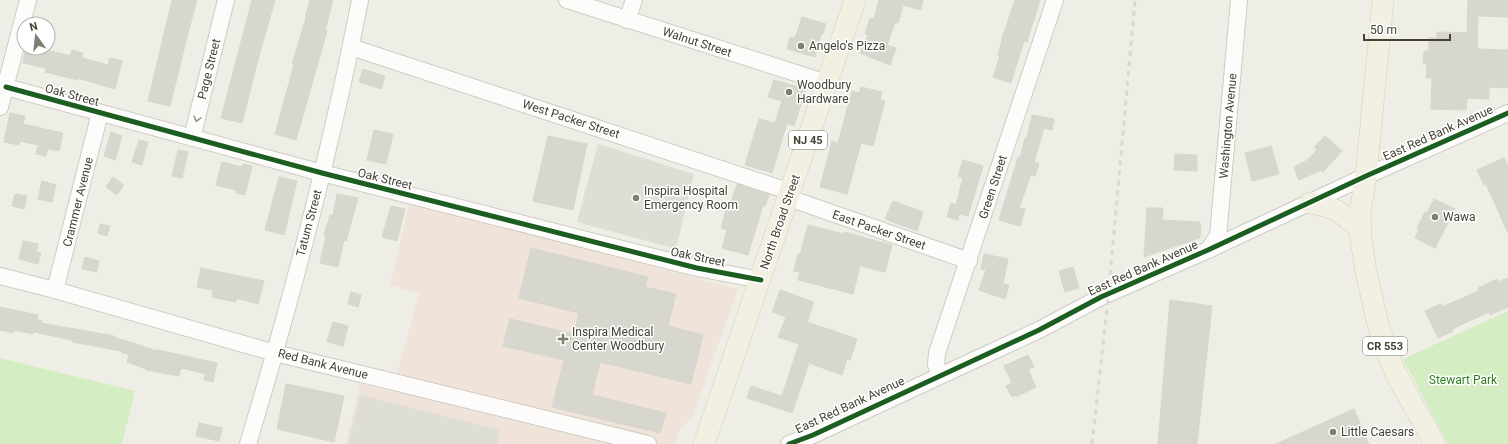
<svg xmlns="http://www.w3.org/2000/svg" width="1508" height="444" viewBox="0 0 1508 444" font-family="Roboto,sans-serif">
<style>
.medical{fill:#f0e3d9}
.green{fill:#d4edc3}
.parking{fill:#deddd6}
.building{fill:#d8d7cf;stroke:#d7d6cc}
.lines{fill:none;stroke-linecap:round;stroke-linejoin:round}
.minor-casing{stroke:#cdccc4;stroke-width:18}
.major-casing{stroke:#d4d0b2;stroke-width:22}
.minor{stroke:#fdfcfb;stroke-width:16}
.major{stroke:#f1f0e2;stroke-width:21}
.rail{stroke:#d8d8d7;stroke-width:3;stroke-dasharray:5 5;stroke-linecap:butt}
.cycleway-casing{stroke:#fff;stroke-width:8}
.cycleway{stroke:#1b5e20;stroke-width:5}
.oneway{stroke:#98968c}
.poi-dot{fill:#807e71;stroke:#fff;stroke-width:1.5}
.labels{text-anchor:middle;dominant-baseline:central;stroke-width:3;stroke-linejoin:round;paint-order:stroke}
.shield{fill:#fff;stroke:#7d7b70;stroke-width:1}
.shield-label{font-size:11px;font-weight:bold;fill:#454232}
.street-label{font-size:12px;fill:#454232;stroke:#fff}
.poi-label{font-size:12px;fill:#454232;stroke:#fff;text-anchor:start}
.park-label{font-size:12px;fill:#307d20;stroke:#fff}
</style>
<rect width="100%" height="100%" fill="#efeee6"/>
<polygon class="medical" points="410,202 738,289 692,418 679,431 675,444 346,444 360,384 392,392 419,294 390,285"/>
<g class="green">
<polygon points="1508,311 1508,444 1448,444 1403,359"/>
<polygon points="0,358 135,391 122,444 0,444"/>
</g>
<g class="parking">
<polygon points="598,144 694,174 676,249 577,222"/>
<polygon points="360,395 500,430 497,444 348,444"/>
</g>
<g class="building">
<polygon points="172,0 197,0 187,37 170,106 148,101"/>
<polygon points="252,0 275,0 259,56 242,123 221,118"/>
<polygon points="310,0 333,0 325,31 327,31 296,140 275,134 294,65 292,64 306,18 305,17"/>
<polygon points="879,0 923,0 921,10 903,5 898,23 895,22 887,45 896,48 890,65 860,53 868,35 865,34 870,18 874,19"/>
<polygon points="1015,0 1040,0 1027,42 1024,41 1011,83 993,77 1000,56 998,55 1003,35"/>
<polygon points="1468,0 1508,0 1508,17 1478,16 1477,49 1508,50 1508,88 1489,87 1489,99 1467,98 1466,110 1431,109 1432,78 1426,78 1427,64 1423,64 1424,51 1429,51 1429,38 1437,38 1437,32 1467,33"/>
<polygon points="802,17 826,24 823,34 821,34 815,57 787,49 790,37 795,38"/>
<polygon points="26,48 40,48 70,56 72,50 83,53 82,58 108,65 110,58 122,61 115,89 77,78 77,80 45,72 46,68 23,63"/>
<polygon points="363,69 385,76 381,89 359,82"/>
<polygon points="774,80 806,89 794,126 787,123 772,173 745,165 759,119 775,123 782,101 768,97"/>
<polygon points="861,87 882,92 880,100 885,101 873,146 861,143 847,194 820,187 832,141 838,143 852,91 859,93"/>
<polygon points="10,113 25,116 23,124 63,133 59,151 48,149 46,156 36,154 38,145 20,141 19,145 4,142"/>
<polygon points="1032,115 1054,119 1052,130 1044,128 1034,162 1039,164 1035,176 1031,174 1019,208 1025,209 1020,226 999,220 1018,157 1020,158 1025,138 1027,138"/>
<polygon points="374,130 393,134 386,164 367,160"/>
<polygon points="111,132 122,136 115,160 104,156"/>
<polygon points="548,136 587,144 573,210 533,201"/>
<polygon points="1325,136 1342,151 1323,172 1321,170 1299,180 1294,167 1306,161 1317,150 1314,147"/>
<polygon points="139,140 148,142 142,165 132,162"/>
<polygon points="1271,146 1279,174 1252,181 1245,153"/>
<polygon points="178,150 188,152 182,178 172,176"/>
<polygon points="1175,154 1197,155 1197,171 1174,170"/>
<polygon points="1504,158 1508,167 1508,233 1486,184 1484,185 1477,170"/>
<polygon points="963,160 983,166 968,216 959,214 958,220 947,217 951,203 956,205 963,178 958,176"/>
<polygon points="222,162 242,167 243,164 252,166 245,195 236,193 236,190 216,185"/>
<polygon points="113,177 124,185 117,195 106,187"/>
<polygon points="279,177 297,181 284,235 265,230"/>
<polygon points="42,181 56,185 52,202 38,199"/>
<polygon points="737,184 769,195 765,206 763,205 748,255 722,248 727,230 721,228 728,202 731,203"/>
<polygon points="15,194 27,196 24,209 12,206"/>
<polygon points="337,194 358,198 346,241 344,240 338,267 320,263 326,235 324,235 330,215 333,216"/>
<polygon points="1434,199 1455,209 1435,248 1415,238 1419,229 1417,228 1425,212 1427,213"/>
<polygon points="893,201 923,212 917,231 885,219"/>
<polygon points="391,206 405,209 397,241 382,237"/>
<polygon points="1147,208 1163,208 1162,220 1199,222 1201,225 1200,238 1144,257"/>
<polygon points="100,224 110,226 107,236 98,233"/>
<polygon points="808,225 844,234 844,232 892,245 885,272 860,266 853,294 798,280 800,272 794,271 798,254 800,255"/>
<polygon points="23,241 38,244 36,252 41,253 38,264 19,259"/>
<polygon points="531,248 648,277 645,287 676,294 668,326 703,335 691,384 600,362 592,395 666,413 660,433 552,407 564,360 503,346 510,319 574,334 579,313 519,298"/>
<polygon points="984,254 1008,259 1003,283 1009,285 1005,299 979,290 986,270 981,269"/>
<polygon points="85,257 99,261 97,272 82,269"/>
<polygon points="1073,267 1079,288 1065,292 1059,271"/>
<polygon points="201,268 264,281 258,304 236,298 236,302 212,297 213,290 197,287"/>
<polygon points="1508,278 1508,307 1490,315 1489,312 1452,329 1453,331 1438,338 1425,311 1441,304 1442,307 1479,291 1478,288 1497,279 1498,282"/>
<polygon points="780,290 814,302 807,322 857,339 850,360 847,359 842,375 809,363 792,413 747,398 751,386 782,396 799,344 778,337 786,317 772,312"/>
<polygon points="351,292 361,295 358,307 348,304"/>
<polygon points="1170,300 1212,306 1197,444 1158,444"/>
<polygon points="0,307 38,315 37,320 42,321 41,323 114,336 114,337 157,351 157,350 167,352 217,363 213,382 204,380 206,374 181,368 179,376 146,370 146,369 127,362 129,355 121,352 122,351 72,342 72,340 34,332 33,334 14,330 13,333 0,330"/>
<polygon points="333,322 348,326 343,346 327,342"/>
<polygon points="1028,355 1034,367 1028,369 1036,387 1016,397 1016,395 1012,397 1006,386 1012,383 1004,366"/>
<polygon points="286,384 344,396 334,442 277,429"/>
<polygon points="1354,409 1369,444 1276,444"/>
<polygon points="199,423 222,428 219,441 196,436"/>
</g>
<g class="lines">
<g class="minor-casing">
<g id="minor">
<polyline points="567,0 827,83"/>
<polyline points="627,20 634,0"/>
<polyline points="351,47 791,192"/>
<polyline points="6,87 322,173 697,268 761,280"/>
<polyline points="0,107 28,0"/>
<polyline points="192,138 226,0"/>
<polyline points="789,198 969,261"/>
<polyline points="1208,250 1218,236 1239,0"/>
<polyline points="0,276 55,290 275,353 648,444"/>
<polyline points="55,290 100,113"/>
<polyline points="940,375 936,365 937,353 1055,0"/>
<path d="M248 444C292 298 331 150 360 0"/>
<polyline points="789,444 813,435 1039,330 1101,297 1208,250 1366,176 1508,113"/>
</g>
</g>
<g class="major-casing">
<g id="major">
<polyline points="1383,0 1366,176 1360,212 1361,239 1366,272 1378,324 1384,345 1396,374 1435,444"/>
<path d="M1310 203C1335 207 1341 212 1360 229"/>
<polyline points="704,444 855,0"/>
</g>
</g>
<use href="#minor" class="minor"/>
<use href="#major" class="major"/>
<polyline class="rail" points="1092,444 1107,309 1135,0"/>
<g class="cycleway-casing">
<g id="cycleway">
<polyline points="6,87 322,173 697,268 761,280"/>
<polyline points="789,444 813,435 1039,330 1101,297 1208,250 1366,176 1508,113"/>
</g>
</g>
<use href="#cycleway" class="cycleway"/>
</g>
<defs><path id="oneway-chevron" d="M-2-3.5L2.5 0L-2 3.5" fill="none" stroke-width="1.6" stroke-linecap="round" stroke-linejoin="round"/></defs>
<use class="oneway" href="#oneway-chevron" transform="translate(197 119) rotate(104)"/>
<g class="poi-dot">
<circle cx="801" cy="46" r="4"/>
<circle cx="789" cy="92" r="4"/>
<circle cx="636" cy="198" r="4"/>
<circle cx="1435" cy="217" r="4"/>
<path d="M561 333h4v4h4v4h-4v4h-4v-4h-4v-4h4z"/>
<circle cx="1333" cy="432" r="4"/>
</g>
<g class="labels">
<g class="shield">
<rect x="789" y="131" width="38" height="18" rx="3"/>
<rect x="1363" y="337" width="44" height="18" rx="3"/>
</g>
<g class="shield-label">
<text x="808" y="140">NJ 45</text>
<text x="1385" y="346">CR 553</text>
</g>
<g class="street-label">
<text transform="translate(697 42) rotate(18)">Walnut Street</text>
<text transform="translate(209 69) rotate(-76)">Page Street</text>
<text transform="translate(72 95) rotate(15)">Oak Street</text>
<text transform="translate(571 119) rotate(18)">West Packer Street</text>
<text transform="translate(1228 126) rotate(-85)">Washington Avenue</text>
<text transform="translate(1438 133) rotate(-24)">East Red Bank Avenue</text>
<text transform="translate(385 179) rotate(14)">Oak Street</text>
<text transform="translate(993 187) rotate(-72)">Green Street</text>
<text transform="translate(78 202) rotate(-76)">Crammer Avenue</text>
<text transform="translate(780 222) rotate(-71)">North Broad Street</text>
<text transform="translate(309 223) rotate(-75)">Tatum Street</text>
<text transform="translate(879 230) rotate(19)">East Packer Street</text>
<text transform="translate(698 257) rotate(12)">Oak Street</text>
<text transform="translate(1143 268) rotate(-24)">East Red Bank Avenue</text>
<text transform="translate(323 364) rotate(14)">Red Bank Avenue</text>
<text transform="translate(850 405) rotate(-25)">East Red Bank Avenue</text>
</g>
<g class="poi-label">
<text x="809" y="46">Angelo's Pizza</text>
<text x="797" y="85">Woodbury<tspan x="797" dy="14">Hardware</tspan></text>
<text x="644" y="191">Inspira Hospital<tspan x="644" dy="14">Emergency Room</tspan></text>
<text x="1443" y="217">Wawa</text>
<text x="572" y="332">Inspira Medical<tspan x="572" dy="14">Center Woodbury</tspan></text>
<text x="1341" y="432">Little Caesars</text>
</g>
<g class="park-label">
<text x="1463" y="380">Stewart Park</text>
</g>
</g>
<g transform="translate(36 36) rotate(345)"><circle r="19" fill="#ffffff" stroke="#b5b3ad"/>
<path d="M0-3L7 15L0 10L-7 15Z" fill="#807e71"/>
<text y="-6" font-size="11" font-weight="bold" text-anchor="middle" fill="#454232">N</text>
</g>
<path d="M1364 34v6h86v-6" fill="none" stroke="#454232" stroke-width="2"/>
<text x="1370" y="34" font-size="12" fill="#454232" stroke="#ffffff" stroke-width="3" paint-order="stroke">50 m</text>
</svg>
